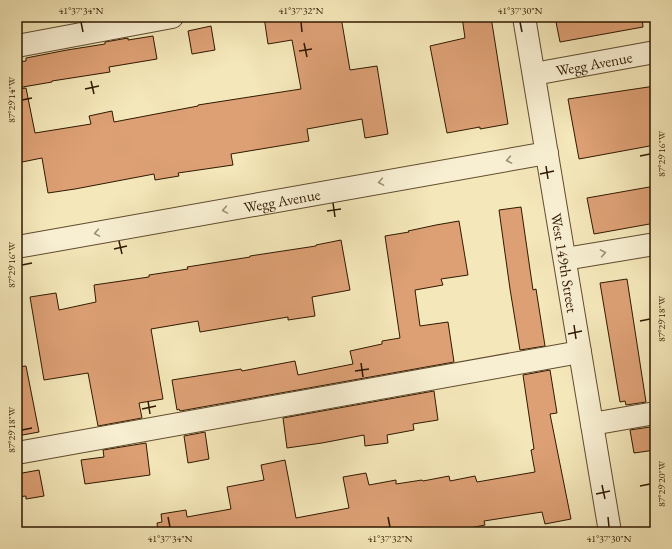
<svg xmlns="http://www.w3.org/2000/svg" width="672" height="549" viewBox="0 0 672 549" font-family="'EB Garamond',serif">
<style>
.building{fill:#dda075;stroke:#301900}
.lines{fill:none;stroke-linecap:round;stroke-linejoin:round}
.minor-casing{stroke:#614c2e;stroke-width:24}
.minor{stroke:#f8efd2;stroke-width:22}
.oneway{stroke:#9e8f74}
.ticks{fill:none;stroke:#301900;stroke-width:1.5}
.labels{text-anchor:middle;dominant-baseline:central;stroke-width:3;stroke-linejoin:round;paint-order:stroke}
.street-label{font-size:15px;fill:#301900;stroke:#f8efd2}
.neatline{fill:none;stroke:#301900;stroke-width:1.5}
.ticks-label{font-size:10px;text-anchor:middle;fill:#301900}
</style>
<rect width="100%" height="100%" fill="#f4e7b9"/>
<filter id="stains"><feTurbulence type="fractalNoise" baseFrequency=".005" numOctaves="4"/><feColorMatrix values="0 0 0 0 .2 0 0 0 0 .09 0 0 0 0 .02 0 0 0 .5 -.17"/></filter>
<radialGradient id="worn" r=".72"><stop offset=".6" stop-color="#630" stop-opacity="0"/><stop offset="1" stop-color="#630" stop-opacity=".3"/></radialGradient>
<g class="building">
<polygon points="264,17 313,17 314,21 341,17 350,70 377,66 388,134 365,138 362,119 307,129 309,141 231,154 233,165 178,173 179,176 155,180 154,174 75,189 48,193 42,158 17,163 17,89 26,88 35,133 91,124 89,116 112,111 114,122 198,106 198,105 301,89 292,40 268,44"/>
<polygon points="462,17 491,17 508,124 480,129 480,127 447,133 430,46 465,38"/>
<polygon points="555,17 642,17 643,27 560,42"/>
<polygon points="211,26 215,50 192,54 188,31"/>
<polygon points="153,36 157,59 109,67 110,72 52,81 52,82 17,88 17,62 26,61 26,58 67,50 105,44 105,42 128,38 128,40"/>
<polygon points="655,86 655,145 579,159 568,99"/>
<polygon points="655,186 655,223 594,234 587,198"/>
<polygon points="521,207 533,290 536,289 545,346 520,350 510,289 499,210"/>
<polygon points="459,221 468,275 441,279 443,285 415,290 420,326 448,322 454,362 180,411 179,409 177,410 172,380 241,369 242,371 295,361 298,375 353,364 350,351 382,344 382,341 400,338 385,236 409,232 408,231 436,225"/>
<polygon points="341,240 350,290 312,297 315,316 288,320 288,317 200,332 198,321 151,329 163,399 139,403 142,418 98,426 88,373 44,380 30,297 56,293 59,310 96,302 94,285 149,277 149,275 188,269 187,267 250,257 250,256 316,246 316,245"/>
<polygon points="627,279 646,402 626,405 625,401 620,402 600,283"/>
<polygon points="26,366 39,432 17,436 17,367"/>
<polygon points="550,370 557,413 550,414 571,519 545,524 542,512 484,521 485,525 449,532 158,532 157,523 162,522 161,514 186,510 187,517 231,509 227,487 264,480 261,465 285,460 296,518 349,508 343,477 366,473 369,485 396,480 396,484 422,480 423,481 449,476 450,481 475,476 477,482 535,472 531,450 534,449 523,375"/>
<polygon points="434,391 438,420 413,424 414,430 387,435 388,443 365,446 364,435 322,443 287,448 283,418"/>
<polygon points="650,427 651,428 655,428 655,450 634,453 630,430"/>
<polygon points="205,432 209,459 188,463 184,436"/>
<polygon points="146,443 150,475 85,484 81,460 104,457 103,450"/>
<polygon points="39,470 44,496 26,499 26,496 17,497 17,474"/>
</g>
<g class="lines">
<g class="minor-casing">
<g id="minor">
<path id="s1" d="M524 17 610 532"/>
<polyline points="17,46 172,17"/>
<path id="s2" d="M534 74 655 52"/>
<path id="s3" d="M17 247 547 153"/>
<polyline points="565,259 655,244"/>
<polyline points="592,424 655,413"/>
<polyline points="17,453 580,352"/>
</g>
</g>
<use href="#minor" class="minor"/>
</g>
<defs><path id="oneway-chevron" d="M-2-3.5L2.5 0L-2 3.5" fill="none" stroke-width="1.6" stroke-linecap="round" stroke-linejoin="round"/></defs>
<g class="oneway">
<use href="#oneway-chevron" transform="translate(509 160) rotate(170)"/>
<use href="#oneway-chevron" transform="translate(381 182) rotate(170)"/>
<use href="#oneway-chevron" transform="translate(225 210) rotate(170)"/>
<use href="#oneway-chevron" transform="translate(97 233) rotate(170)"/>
<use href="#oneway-chevron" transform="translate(603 253) rotate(-10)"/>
</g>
<path class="ticks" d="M81 22 83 32M301 22 302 32M520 22 522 32M304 43 307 57M299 51 312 49M91 81 94 94M85 89 99 86M22 100 32 98M640 156 650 154M546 166 548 179M540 174 554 171M333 203 335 217M327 211 341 209M119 241 122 254M114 249 127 246M22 265 32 263M640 321 650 319M574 325 576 339M568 334 582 331M361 363 363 377M355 371 369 369M148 401 150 414M142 409 156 406M22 430 32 428M602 485 605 499M640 486 650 484M596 494 610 491M168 517 170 527M388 517 390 527M608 517 609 527"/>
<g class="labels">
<g class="street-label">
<text stroke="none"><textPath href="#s2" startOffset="61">Wegg Avenue</textPath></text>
<text stroke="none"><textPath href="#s3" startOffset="269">Wegg Avenue</textPath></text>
<text stroke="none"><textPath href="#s1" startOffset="249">West 149th Street</textPath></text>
</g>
</g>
<rect width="672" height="549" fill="none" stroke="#f4e7b9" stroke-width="44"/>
<rect x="22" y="22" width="628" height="505" class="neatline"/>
<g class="ticks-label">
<text x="81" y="14">41°37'34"N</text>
<text x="301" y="14">41°37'32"N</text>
<text x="520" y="14">41°37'30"N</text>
<text transform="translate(11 100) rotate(-90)" y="4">87°29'14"W</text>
<text transform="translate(661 154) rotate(-90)" y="4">87°29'16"W</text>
<text transform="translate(11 265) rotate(-90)" y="4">87°29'16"W</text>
<text transform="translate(661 319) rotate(-90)" y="4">87°29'18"W</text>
<text transform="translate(11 430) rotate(-90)" y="4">87°29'18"W</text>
<text transform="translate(661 484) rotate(-90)" y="4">87°29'20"W</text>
<text x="170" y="542">41°37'34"N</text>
<text x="390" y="542">41°37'32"N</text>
<text x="609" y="542">41°37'30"N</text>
</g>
<rect width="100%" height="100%" filter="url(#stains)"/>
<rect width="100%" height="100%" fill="url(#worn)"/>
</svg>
